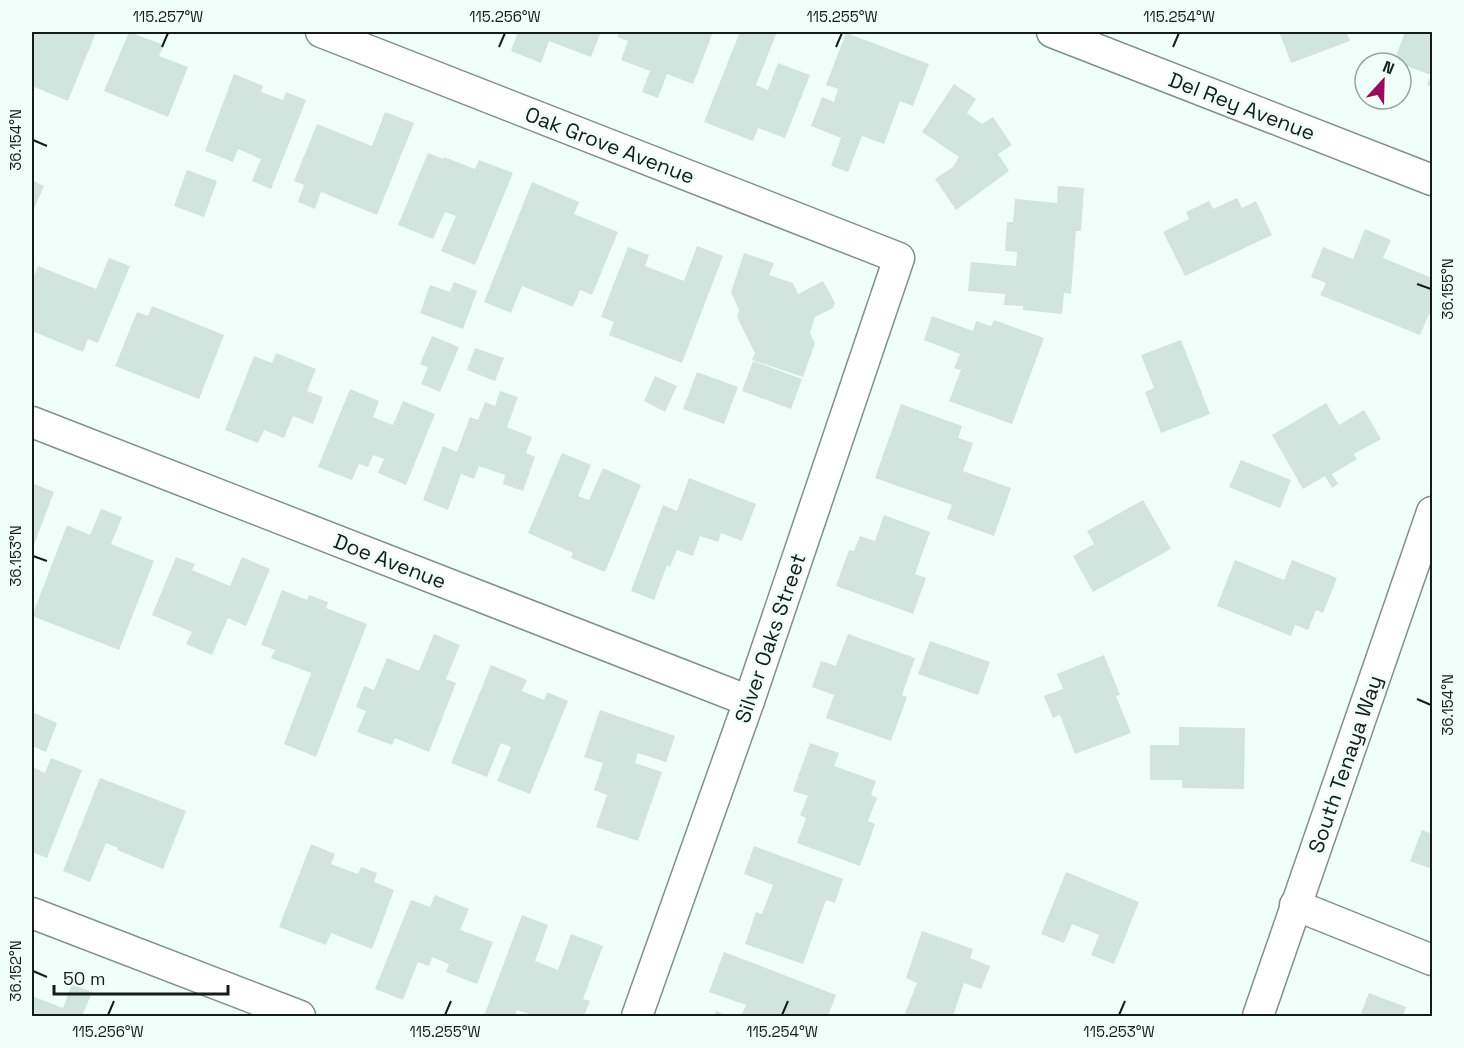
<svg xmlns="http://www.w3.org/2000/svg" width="1464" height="1048" viewBox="0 0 1464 1048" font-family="'Space Grotesk',sans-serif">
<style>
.building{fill:#d1e4dd}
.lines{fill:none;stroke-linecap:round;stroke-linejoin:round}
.minor-casing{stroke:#7f908a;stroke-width:33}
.minor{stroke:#fff;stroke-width:30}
.ticks{fill:none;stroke:#151c19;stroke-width:2}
.labels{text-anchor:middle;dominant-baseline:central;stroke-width:6;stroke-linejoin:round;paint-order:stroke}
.street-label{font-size:21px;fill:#151c19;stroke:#f0fffa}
.neatline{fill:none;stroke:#151c19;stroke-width:2}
.ticks-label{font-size:15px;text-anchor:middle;fill:#151c19}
</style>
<rect width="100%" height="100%" fill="#f0fffa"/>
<g class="building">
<polygon points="32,32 96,32 68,101 32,86"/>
<polygon points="129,32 164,45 159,56 188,67 168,117 104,91"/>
<polygon points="518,32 601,32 591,57 549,41 541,63 511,51"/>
<polygon points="620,32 713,32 693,84 667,74 658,98 642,92 650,71 621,60 628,41 617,37"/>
<polygon points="733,32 777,32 756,85 768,90 778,63 810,75 785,138 758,128 753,141 704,122 739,34"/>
<polygon points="1286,32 1346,32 1350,41 1291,63 1280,34"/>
<polygon points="1405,32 1432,32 1432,87 1427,85 1431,75 1394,61"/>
<polygon points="846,33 929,64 913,106 900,101 884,144 862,136 848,172 831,166 841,138 811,126 822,97 834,102 838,89 826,85"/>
<polygon points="234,74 263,86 261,92 283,100 286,92 306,100 271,189 252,181 261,159 238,149 233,162 205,151"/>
<polygon points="954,84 976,99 967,113 982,124 993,117 1012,145 998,154 1009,171 956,210 935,179 953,167 959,157 922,132"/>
<polygon points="385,112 414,123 377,215 321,192 315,209 298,202 304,185 294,181 317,124 372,146"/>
<polygon points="428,153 443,159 444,157 475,169 479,160 513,173 475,265 441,251 456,216 445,212 433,239 398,225"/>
<polygon points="187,170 217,181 204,217 174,206"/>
<polygon points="32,180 44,186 33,211 32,210"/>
<polygon points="532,182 579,202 574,214 618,232 592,295 580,290 573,307 522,286 511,313 484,302"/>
<polygon points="1058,186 1084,188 1081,231 1076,231 1071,294 1064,293 1062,314 1023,310 1023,306 1004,305 1005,294 968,291 971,262 1016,266 1017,252 1005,251 1007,222 1013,222 1015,199 1057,203"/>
<polygon points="1237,198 1242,208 1256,201 1272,235 1185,276 1163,232 1189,219 1186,212 1209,201 1213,209"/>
<polygon points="1365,229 1391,240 1383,258 1432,278 1432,315 1429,314 1420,335 1320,295 1326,283 1311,277 1323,247 1353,259"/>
<polygon points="697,246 723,256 682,363 609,335 614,322 601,317 628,247 649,255 645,266 684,281"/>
<polygon points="744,253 774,263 769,275 793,283 798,294 823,281 835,303 833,308 815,317 810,333 815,343 803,377 752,360 755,353 737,317 739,310 731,292"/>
<polygon points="109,258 130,266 98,343 88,339 83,352 32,331 32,281 38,266 96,289"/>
<polygon points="454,282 477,291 463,329 420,313 430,285 450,292"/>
<polygon points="152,306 224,335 199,399 115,366 137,312 148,316"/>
<polygon points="932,316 973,331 976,321 991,326 994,320 1044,338 1012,424 949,401 961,370 954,368 960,354 924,340"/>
<polygon points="432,336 459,347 440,392 421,384 428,367 420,364"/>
<polygon points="1181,340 1210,414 1161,433 1145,392 1154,388 1141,355"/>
<polygon points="475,348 504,358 495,381 467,370"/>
<polygon points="276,353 316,369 307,391 323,397 313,424 293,416 284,438 264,430 258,443 225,430 254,356 272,363"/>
<polygon points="753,361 802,379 791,409 742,391"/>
<polygon points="697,372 738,387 724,424 683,409"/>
<polygon points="655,376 677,386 665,412 644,401"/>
<polygon points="350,389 379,401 373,417 393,425 403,401 435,414 406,485 378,473 384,459 373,455 368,467 359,464 352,480 318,467"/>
<polygon points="500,391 518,397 507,427 532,437 526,453 535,457 523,491 503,484 505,475 479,466 474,479 461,474 448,510 423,500 443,446 457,452 470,417 478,420 485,402 495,406"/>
<polygon points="1326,403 1339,425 1364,410 1381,439 1354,454 1357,459 1332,474 1338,484 1332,488 1325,476 1303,489 1272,435"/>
<polygon points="901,404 962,426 958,438 973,443 963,471 1011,488 994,536 947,519 952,505 875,478"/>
<polygon points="562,453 591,465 578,496 589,500 603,468 641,485 605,572 571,558 573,553 528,533"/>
<polygon points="1241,460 1291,480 1280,508 1229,487"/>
<polygon points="689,478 756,504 742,541 721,533 718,542 700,536 693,556 677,550 670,567 667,565 654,600 631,591 663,505 677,511"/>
<polygon points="32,483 54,492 32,550"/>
<polygon points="1143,500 1171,549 1093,592 1073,556 1094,544 1087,531"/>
<polygon points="101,509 122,517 111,544 154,561 119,650 32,616 67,525 90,535"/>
<polygon points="884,515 930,532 915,574 926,578 913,614 836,586 849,550 854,551 860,536 875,541"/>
<polygon points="176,557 195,564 192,570 230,586 242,557 270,569 246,626 228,618 212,655 186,644 192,632 152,615"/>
<polygon points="1235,560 1284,580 1292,560 1337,578 1323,613 1316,610 1308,630 1295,625 1291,636 1217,606"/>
<polygon points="282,590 307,600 309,595 328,602 326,608 367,624 316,757 284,744 311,673 271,658 275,650 261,645"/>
<polygon points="434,634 460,645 446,679 456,683 429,752 395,738 392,745 357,732 366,711 356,707 364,686 374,690 387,658 419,671"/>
<polygon points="848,634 915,658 902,695 907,697 891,741 826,718 834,695 812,687 821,661 836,666"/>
<polygon points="930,641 990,662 978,695 918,674"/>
<polygon points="1104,655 1120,695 1116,696 1131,733 1075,754 1060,715 1053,718 1044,696 1063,689 1057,674"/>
<polygon points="491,665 527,680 522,691 544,700 547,692 568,701 530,794 497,781 511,747 501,743 487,777 451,763"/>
<polygon points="600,710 675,736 666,762 638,753 635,763 662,772 638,841 596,827 607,795 594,790 603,763 584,757"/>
<polygon points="32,712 57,723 46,752 32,746"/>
<polygon points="1179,727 1245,728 1244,789 1182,788 1182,780 1150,780 1150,745 1179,745"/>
<polygon points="810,743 839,753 834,766 876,781 871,795 877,798 868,821 875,824 860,866 797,843 806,818 800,815 808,796 793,791"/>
<polygon points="51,758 82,770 47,858 32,852 32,767 45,773"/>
<polygon points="100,778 186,811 163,869 117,850 118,848 106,843 90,882 63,871"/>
<polygon points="1422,830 1432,834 1432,869 1410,861"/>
<polygon points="311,844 335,854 331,864 358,874 361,867 377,873 374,882 394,890 372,949 331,933 326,945 279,927"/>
<polygon points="754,846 843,879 835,903 826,900 803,964 745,944 756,912 762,914 773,885 744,874"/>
<polygon points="1066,872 1139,902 1114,964 1091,955 1099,935 1072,924 1064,943 1041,934"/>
<polygon points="435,895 469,909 460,930 493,942 477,984 446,972 449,964 432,957 429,966 418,962 403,1000 375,989 411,900 430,907"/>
<polygon points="522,915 548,925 535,961 558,970 571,934 603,946 583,999 590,1001 584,1016 535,1016 517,1010 515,1016 484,1016"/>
<polygon points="922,931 973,949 970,958 990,966 981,989 964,983 953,1016 904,1016 917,983 906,978"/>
<polygon points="724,952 836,995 828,1016 741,1016 746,1005 709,992"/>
<polygon points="72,984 92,992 82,1016 32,1016 32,996 63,1008"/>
<polygon points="1369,993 1406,1007 1403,1016 1360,1016"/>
<polygon points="716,1011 728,1016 714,1016"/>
</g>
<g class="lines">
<g class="minor-casing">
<g id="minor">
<polyline points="321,32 899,258 749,701 637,1016"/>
<polyline points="1052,32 1432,180"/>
<polyline points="32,422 749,701"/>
<polyline points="1295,905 1432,960"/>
<polyline points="32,913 300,1016"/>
<polyline points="1258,1016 1432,512"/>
</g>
</g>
<use href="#minor" class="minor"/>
</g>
<path class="ticks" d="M162 47 168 33M499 47 505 33M836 47 842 33M1173 47 1179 33M33 140 47 146M1417 284 1431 289M33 556 47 561M1417 699 1431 705M33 971 47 977M108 1015 114 1001M445 1015 451 1001M782 1015 788 1001M1119 1015 1125 1001"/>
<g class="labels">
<g class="street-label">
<text transform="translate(1242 106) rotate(21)">Del Rey Avenue</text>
<text transform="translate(610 145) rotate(21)">Oak Grove Avenue</text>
<text transform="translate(390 561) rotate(21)">Doe Avenue</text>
<text transform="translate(770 638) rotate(-71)">Silver Oaks Street</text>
<text transform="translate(1345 764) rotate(-71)">South Tenaya Way</text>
</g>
</g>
<rect width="1464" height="1048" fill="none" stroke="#f0fffa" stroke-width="66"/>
<g transform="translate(1383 81) rotate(22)"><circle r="28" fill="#f0fffa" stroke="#98a4a0" stroke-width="1.5"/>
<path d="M0-4.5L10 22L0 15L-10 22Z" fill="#990b5d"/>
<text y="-9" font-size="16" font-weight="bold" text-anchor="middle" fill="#151c19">N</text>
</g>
<path d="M54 985v9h174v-9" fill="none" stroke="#151c19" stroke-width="3"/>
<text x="63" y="985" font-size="18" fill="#151c19" stroke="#f0fffa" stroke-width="4.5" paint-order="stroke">50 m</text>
<rect x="33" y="33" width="1398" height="982" class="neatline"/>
<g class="ticks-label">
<text x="168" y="22">115.257°W</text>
<text x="505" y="22">115.256°W</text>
<text x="842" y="22">115.255°W</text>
<text x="1179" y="22">115.254°W</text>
<text transform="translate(16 140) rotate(-90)" y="5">36.154°N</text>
<text transform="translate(1448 289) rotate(-90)" y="5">36.155°N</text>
<text transform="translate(16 556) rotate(-90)" y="5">36.153°N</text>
<text transform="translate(1448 705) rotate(-90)" y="5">36.154°N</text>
<text transform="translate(16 971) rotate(-90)" y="5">36.152°N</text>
<text x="108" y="1037">115.256°W</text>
<text x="445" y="1037">115.255°W</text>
<text x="782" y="1037">115.254°W</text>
<text x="1119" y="1037">115.253°W</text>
</g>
</svg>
